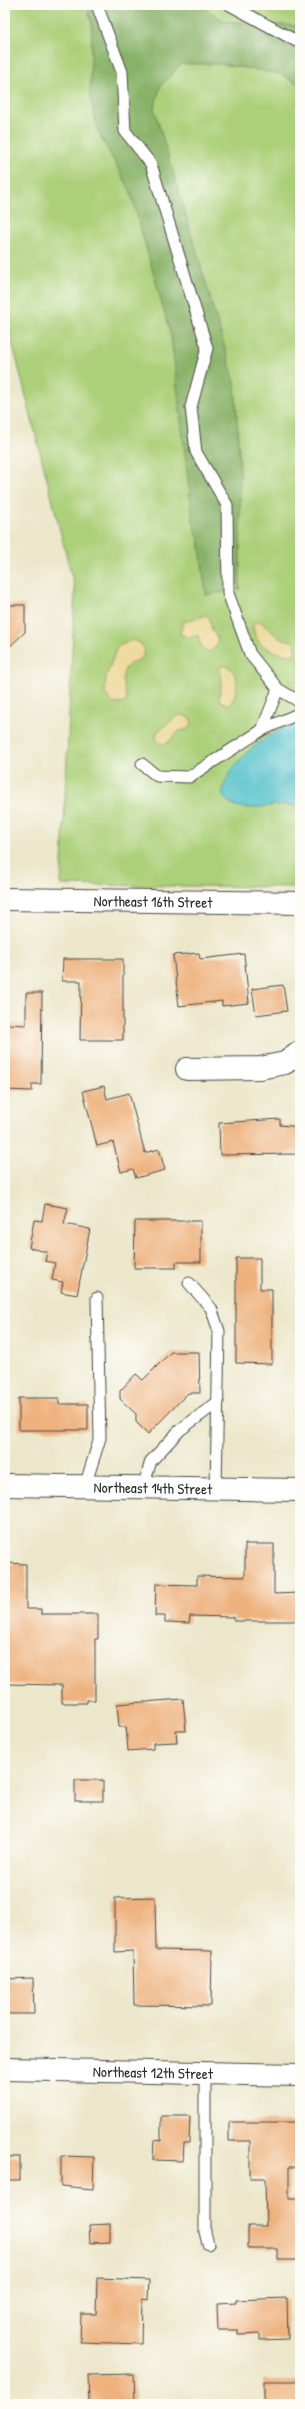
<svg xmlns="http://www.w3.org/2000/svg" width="305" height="2409" viewBox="0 0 305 2409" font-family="'Patrick Hand',sans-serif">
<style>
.green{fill:#acd079;stroke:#6c7e52}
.forest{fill:#89b269;stroke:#5a6e4a}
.sand{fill:#eeda9e;stroke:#8c8264}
.water{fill:#54c1cb;stroke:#40767b}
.building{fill:#eeb27f}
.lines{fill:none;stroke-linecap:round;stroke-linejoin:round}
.lane-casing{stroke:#484743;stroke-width:13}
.street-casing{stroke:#484743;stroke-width:24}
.lane{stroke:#fff;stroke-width:11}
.street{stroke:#fff;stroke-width:22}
.labels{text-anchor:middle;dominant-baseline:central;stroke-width:3;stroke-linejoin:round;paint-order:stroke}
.street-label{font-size:15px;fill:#2b2b2b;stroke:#fdfcf7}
</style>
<rect width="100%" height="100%" fill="#fdfcf7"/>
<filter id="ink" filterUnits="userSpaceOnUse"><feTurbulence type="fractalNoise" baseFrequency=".025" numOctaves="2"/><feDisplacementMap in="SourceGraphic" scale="8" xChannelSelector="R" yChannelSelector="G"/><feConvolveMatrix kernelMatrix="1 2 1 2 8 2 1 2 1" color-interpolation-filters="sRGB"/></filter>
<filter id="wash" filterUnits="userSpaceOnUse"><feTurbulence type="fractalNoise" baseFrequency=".012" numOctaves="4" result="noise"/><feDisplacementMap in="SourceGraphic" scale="16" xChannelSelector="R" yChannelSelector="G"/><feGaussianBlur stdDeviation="0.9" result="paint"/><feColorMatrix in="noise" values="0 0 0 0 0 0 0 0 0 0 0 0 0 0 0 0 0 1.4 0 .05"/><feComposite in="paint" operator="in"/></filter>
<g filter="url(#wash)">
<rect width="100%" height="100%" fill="#ece7cb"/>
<polygon class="green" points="5,5 300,5 300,887 61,885 75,589 5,314"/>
<polygon class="forest" points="86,5 200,5 224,21 300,26 300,85 280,74 221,64 181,64 161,85 154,108 235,382 240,471 240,589 206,595 199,540 193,522 171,336 130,190 98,132 90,95 92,23"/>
<g class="sand">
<polygon points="207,615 210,620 212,630 218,639 216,647 208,652 201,646 198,635 189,638 180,634 183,622"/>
<path d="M260 621 279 638 293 641 296 647 294 654C287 658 267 649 261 644 257 641 254 632 253 627V624Z"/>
<path d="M132 640 139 642 145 649 143 657C139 660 135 661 131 663 117 673 125 687 127 700L125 703 113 704 105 693 106 677 117 647Z"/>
<path d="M224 665C241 670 239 694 229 705L220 701 219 696 222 681 219 669Z"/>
<path d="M183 715 191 719 192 724 188 729 179 731C171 737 166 752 156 739L157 732 177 716Z"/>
</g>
<path class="water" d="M300 720V807C275 798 240 821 222 795 228 758 268 734 300 720Z"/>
<g id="blocks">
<g class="building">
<polygon points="5,605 25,605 25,632 5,651"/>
<polygon points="199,953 200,959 244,954 249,1003 222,1006 222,1001 179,1006 173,955"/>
<polygon points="63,959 123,959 123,1040 80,1040 81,981 62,981"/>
<polygon points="283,985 287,1011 256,1015 252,989"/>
<polygon points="26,993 42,993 41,1084 32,1084 32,1091 5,1090 5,1070 8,1070 8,1024 26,1025"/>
<polygon points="104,1086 107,1099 129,1093 145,1153 159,1149 165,1170 136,1178 133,1169 121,1172 113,1142 97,1146 83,1091"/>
<polygon points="280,1119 280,1125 300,1127 300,1154 220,1155 219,1123"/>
<polygon points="45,1204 68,1208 64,1224 90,1229 77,1295 61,1292 63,1282 52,1280 55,1263 45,1261 47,1252 29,1248 34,1220 42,1221"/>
<polygon points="135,1221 201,1221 201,1262 176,1262 176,1268 134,1268"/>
<polygon points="236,1258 260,1258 260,1289 272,1289 272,1364 236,1363"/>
<polygon points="171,1352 199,1352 200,1393 188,1393 148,1434 136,1422 136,1414 120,1399 120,1391 136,1374 143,1380"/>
<polygon points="19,1398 59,1398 59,1404 88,1404 88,1430 19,1430"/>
<polygon points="245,1544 274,1544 274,1594 300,1593 300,1621 234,1621 234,1617 190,1616 189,1623 165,1622 165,1616 155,1616 156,1584 197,1585 197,1576 245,1577"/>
<polygon points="5,1563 26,1564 26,1609 41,1609 41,1614 98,1614 98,1639 95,1639 95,1700 87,1700 87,1703 62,1703 62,1685 5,1684"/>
<polygon points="183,1699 186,1731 176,1731 177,1742 153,1743 153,1749 128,1751 126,1727 119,1727 117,1704"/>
<rect x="75" y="1780" width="28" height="21"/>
<polygon points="155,1897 156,1950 212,1951 211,2006 134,2005 133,1951 115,1952 115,1898"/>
<polygon points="33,1978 34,2014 5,2014 5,1979"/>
<polygon points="161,2116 190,2116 189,2143 184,2143 183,2161 153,2160 154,2140 161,2141"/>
<polygon points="229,2122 296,2122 296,2167 289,2167 289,2199 300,2199 299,2260 278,2260 278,2249 248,2249 248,2226 266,2226 265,2178 250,2178 250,2141 229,2141"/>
<polygon points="61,2156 94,2157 93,2189 61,2186"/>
<rect x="5" y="2157" width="15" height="23"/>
<polygon points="110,2224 110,2242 90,2243 89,2225"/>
<polygon points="97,2278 149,2280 148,2300 142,2299 141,2344 80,2342 81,2314 96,2314"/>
<polygon points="287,2298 288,2339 260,2340 260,2334 238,2335 238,2330 218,2330 217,2304 236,2303 236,2300"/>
<polygon points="134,2374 135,2401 120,2401 120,2404 89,2404 88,2375"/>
<rect x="264" y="2381" width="36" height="23"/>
</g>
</g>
</g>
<g filter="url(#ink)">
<use href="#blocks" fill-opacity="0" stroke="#484743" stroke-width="1"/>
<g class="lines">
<g class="lane-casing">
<g id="lane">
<polyline points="97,5 122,72 125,131 151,164 207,348 191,407 196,452 227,505 228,593 250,654 278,689 300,702"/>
<polyline points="230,5 300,43"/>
<polyline points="278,689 262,730 300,713"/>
<polyline points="142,764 157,776 189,777 262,730"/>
<polyline points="189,1283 211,1308 219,1331 216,1488"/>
<polyline points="85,1486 100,1438 97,1298"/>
<polyline points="143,1487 151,1461 180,1430 218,1402"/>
<polyline points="205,2073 205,2232 208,2244"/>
</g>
</g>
<g class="street-casing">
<g id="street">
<path id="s1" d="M5 899 300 903"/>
<polyline points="187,1069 260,1068 285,1063 300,1052"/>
<path id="s2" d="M5 1485 300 1490"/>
<path id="s3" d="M5 2069 300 2075"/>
</g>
</g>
<use href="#lane" class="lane"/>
<use href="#street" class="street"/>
</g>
</g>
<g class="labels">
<g class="street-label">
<text stroke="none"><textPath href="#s1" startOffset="148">Northeast 16th Street</textPath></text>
<text stroke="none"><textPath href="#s2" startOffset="148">Northeast 14th Street</textPath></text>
<text stroke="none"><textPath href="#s3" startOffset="148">Northeast 12th Street</textPath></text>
</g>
</g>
<rect width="305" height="2409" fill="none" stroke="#fdfcf7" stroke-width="20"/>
</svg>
